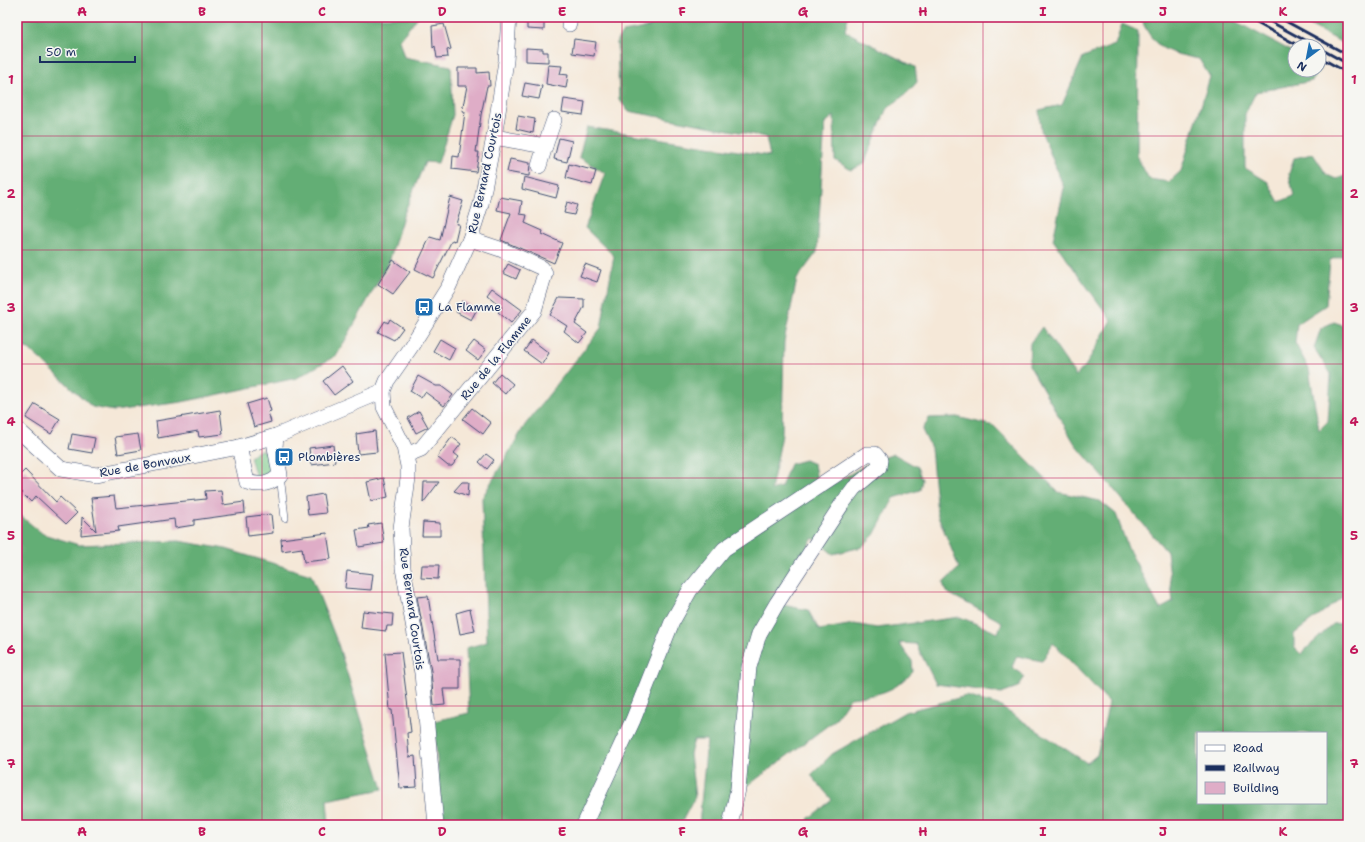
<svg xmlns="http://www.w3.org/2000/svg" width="1365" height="842" viewBox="0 0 1365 842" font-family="'Shantell Sans',sans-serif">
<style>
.green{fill:#7bca89;stroke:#4b7c74}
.forest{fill:#64ae75;stroke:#406e6a;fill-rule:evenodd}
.building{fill:#dfadc7}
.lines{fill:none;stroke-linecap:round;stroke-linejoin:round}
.service-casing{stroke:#3c4b70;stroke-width:8}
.minor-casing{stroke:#3c4b70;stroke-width:16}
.service{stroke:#fff;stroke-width:7}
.minor{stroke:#fff;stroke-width:15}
.rail{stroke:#1b2f5e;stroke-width:3}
.grid{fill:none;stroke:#c2185b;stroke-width:1;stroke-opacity:0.55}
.labels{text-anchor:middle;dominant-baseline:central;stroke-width:3;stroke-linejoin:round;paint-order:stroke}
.street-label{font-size:12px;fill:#1b2f5e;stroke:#f6f6f2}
.poi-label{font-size:12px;fill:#1b2f5e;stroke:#f6f6f2;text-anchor:start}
.neatline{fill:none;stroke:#c2185b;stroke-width:1.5}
.grid-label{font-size:13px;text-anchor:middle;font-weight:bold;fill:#c2185b}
</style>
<rect width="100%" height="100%" fill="#f6f6f2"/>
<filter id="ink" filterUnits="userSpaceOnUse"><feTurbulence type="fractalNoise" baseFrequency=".025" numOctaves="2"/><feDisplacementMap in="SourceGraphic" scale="8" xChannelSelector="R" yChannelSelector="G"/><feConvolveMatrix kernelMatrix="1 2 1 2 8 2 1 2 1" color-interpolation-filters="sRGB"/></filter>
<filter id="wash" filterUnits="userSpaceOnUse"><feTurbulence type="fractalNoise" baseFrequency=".012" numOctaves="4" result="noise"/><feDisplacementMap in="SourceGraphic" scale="16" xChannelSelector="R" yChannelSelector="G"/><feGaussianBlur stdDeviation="0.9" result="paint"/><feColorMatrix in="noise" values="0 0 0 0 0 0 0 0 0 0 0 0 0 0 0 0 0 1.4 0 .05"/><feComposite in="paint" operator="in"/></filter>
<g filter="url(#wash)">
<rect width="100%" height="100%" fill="#f5e8d8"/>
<polygon class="green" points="260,450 272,453 275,471 271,475 256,477 250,457"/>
<g class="forest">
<polygon points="17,17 418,17 399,40 404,57 451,66 453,115 438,163 425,162 403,216 389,262 337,355 297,378 182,402 114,411 92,407 29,349 17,346"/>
<polygon points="648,17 848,17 845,31 915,67 917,82 908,92 886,110 864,164 851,170 835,160 834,116 825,123 817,252 797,279 784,342 782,435 771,490 781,487 790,464 805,460 814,464 819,492 871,462 894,454 917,467 922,480 920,490 894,498 874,535 862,547 833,554 813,538 747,651 734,776 726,825 699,825 707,740 694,740 690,754 695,797 680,825 442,825 434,721 469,713 466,648 487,642 482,498 525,425 601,328 614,256 585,228 605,173 579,157 587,127 770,156 766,137 628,111 619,99 617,40 623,32 650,27"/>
<path d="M1140 17H1227L1295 53V70H1319V66L1322 68 1312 81 1256 92 1245 114V168L1268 182 1279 202 1294 196 1289 174 1294 158 1313 154 1327 175 1336 179 1348 175V254L1330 260 1326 305 1297 324 1295 343 1309 369 1319 430 1328 421 1331 374 1314 348 1321 328 1334 322 1348 327V593L1294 634V647L1301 654 1333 624 1348 623V825H810L808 819 832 800 811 775 832 754 905 712 966 696 998 705 1087 763 1097 755 1109 702 1053 643 1042 661 1017 656 1012 667 1025 677 1018 687 1001 693 936 684 916 644 899 643 912 661 913 672C893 693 877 695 850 698L835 720 746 787 750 692 760 646 783 605 808 610 819 630 854 624 877 628 960 617 998 633 1002 622 946 592 943 583 959 568 937 513 931 448 922 430 929 418 957 417 994 426 1058 492 1100 501 1116 514 1128 548 1160 609 1173 602 1167 552 1075 444 1029 365 1030 343 1042 327 1076 376 1086 365 1111 320 1053 240 1064 188 1041 130 1039 110 1062 105 1083 57 1115 45 1122 24 1138 31 1137 157 1149 179 1169 182 1181 171 1210 77 1199 59C1165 52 1155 50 1140 17ZM1198 733H1326V803H1198Z"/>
<polygon points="1295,17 1344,17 1348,19 1348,46"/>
<polygon points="17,513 43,534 79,545 179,541 226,549 311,575 338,644 383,789 327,800 329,825 17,825"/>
</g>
<g id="blocks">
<g class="building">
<polygon points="527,17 544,17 544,30 527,29"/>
<polygon points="444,24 451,49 447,50 448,57 437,58 435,46 433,48 432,26"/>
<polygon points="574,39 596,42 594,56 572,53"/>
<polygon points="526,48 543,49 543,52 548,52 548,62 526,61"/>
<polygon points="548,65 562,66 560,74 568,75 566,88 546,84"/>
<polygon points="458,68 477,68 477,73 489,72 490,86 487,86 481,115 476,152 479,152 476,172 452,169 453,156 459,157 465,112 462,111 467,86 458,86"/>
<polygon points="525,83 542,86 539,99 522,96"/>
<polygon points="564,99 585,102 583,115 562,112"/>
<polygon points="518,116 535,119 533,133 516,129"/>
<polygon points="559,138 572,141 567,162 554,159"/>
<polygon points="510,159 530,163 529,176 507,172"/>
<polygon points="569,164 596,171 592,185 566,178"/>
<polygon points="524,177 559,186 556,198 522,189"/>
<polygon points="450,197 463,201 456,224 459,224 455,241 452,240 433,278 415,269 430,237 440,240"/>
<polygon points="500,197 522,201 520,214 527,215 525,223 543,231 542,234 562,243 554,263 501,240 511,213 497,210"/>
<polygon points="567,202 577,205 574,215 564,213"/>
<polygon points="393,260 410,272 393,294 378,284"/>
<polygon points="508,264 520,270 516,279 503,273"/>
<polygon points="585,264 601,270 597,282 580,276"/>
<polygon points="492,288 522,310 511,323 498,312 502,307 487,295"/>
<polygon points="559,298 584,299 584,307 575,324 587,333 579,343 564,331 567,326 550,315"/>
<polygon points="462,301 477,309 471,320 456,312"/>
<polygon points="390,319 403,328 394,340 378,332 385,321 388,323"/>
<polygon points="440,339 455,348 449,360 433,351"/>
<polygon points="532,340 549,353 542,364 524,351"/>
<polygon points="474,341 486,350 478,360 466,351"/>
<polygon points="342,366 353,381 334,395 323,381"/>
<polygon points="500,373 513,384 505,394 492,383"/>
<polygon points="418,376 436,386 441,386 453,395 444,406 425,392 421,398 410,391"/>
<polygon points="267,398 271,411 268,412 271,422 254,427 247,404"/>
<polygon points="35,404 60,419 51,434 26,418"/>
<polygon points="472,408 491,423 483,434 463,419"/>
<polygon points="220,410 223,434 199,437 198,431 158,438 156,421"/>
<polygon points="419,411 428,427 416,433 408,418"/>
<polygon points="375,431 377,452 358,454 356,434"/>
<polygon points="72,434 95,438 92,453 69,449"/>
<polygon points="138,434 141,450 118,454 115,437"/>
<polygon points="452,437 461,444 454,453 459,457 452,466 448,466 437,457"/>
<polygon points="333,445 335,462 311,465 309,448"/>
<polygon points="486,454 494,460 487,469 479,462"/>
<polygon points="25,470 56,502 60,497 77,513 66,524 36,496 31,502 17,488 17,478"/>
<polygon points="384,478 388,497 371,501 367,482"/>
<polygon points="424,482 439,482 423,503"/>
<polygon points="462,482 469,482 468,496 454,491"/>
<polygon points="221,490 223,505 244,502 245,513 194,520 194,525 175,528 174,519 118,527 119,531 81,535 82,517 96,531 91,498 114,496 116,508 206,499 205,491"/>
<polygon points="323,494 326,513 308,515 306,497"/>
<polygon points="271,514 273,533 248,536 246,517"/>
<polygon points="423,522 440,523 440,536 422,536"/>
<polygon points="381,523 384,543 359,547 356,530 369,528 368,525"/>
<polygon points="327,533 331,559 304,562 302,548 282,551 281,539"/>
<polygon points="422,565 439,565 438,579 421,578"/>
<polygon points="347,571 373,574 371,590 345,588"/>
<polygon points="428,596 438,659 460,659 460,689 443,689 445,705 434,706 431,671 417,597"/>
<polygon points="470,609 475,631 460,634 456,613"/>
<polygon points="363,611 393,614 392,626 387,626 386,631 361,628"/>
<polygon points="401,652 411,732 407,733 409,757 415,756 417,787 400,788 392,710 390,710 385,653"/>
</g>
</g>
</g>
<g filter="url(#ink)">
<use href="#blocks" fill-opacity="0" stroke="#3c4b70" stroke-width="1"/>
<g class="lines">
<g class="service-casing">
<polyline id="service" points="280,475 285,518"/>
</g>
<g class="minor-casing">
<g id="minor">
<polyline points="569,24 570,17"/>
<polyline points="494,137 545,146 539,166"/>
<polyline points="545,146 554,120"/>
<polyline points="17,429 61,469 96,475 239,447 276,436 383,391"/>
<path d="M239 447 247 482C260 486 270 485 280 475L275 447 276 436"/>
<polyline points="406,455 421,449 534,311 545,273 542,268 500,249 470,239"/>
<polyline points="436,825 422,673 403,568 401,528 408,478 408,466 404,447 384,407 383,391 387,381 410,348 449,286 470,239 481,204 494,137 506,61 509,17"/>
<polyline points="584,825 633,720 672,622 690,590 724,549 867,454 875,454 880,460 879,467 854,488 842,504 777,603 759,634 749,667 738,789 730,825"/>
</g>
</g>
<use href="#service" class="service"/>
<use href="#minor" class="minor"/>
<g class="rail">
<polyline points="1246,17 1299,46"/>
<polyline points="1262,17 1315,46"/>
<polyline points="1278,17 1348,55"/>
<polyline points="1319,48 1348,64"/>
<polyline points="1319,57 1348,73"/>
</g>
</g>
</g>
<path class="grid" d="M142 17V825M262 17V825M382 17V825M502 17V825M622 17V825M743 17V825M863 17V825M983 17V825M1103 17V825M1223 17V733M17 136H1348M17 250H1348M17 364H1348M17 478H1348M17 592H1348M17 706H1348M1223 803V825"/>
<defs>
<g id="bus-square" transform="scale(1)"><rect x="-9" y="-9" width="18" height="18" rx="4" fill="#1f6fb2" stroke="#f6f6f2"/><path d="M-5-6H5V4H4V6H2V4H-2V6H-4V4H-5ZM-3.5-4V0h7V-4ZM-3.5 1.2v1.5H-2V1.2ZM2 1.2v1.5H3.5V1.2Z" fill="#fff"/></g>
</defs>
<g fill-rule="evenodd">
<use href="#bus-square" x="424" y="307"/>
<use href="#bus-square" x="284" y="457"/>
</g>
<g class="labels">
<g class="street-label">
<text transform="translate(485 173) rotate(-78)">Rue Bernard Courtois</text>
<text transform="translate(496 358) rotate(-51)">Rue de la Flamme</text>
<text transform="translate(145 465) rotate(-10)">Rue de Bonvaux</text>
<text transform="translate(412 609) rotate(82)">Rue Bernard Courtois</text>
</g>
<g class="poi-label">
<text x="438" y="307">La Flamme</text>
<text x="298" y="457">Plombières</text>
</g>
</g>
<rect width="1365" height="842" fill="none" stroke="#f6f6f2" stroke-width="44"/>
<rect x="1197" y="732" width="130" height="72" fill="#f6f6f2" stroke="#9ea6b7"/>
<rect x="1205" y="745" width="20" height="6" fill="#ffffff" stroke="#9ea6b7"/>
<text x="1233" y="752" font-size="12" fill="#1b2f5e">Road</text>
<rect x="1205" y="765" width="20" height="6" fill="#1b2f5e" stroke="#9ea6b7"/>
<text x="1233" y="772" font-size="12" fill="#1b2f5e">Railway</text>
<rect x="1205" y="782" width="20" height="12" fill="#dfadc7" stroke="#9ea6b7"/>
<text x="1233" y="792" font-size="12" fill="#1b2f5e">Building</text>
<g transform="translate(1307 58) rotate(212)"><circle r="19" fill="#f6f6f2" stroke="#9ea6b7"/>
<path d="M0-3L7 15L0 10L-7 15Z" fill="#1f6fb2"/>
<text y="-6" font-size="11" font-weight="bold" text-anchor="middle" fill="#1b2f5e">N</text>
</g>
<path d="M40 56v6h95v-6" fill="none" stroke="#1b2f5e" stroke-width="2"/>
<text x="46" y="56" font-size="12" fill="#1b2f5e" stroke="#f6f6f2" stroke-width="3" paint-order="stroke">50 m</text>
<rect x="22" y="22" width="1321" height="798" class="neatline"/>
<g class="grid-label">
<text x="82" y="16">A</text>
<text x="202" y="16">B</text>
<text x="322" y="16">C</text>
<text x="442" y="16">D</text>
<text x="562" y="16">E</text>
<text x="682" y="16">F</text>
<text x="803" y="16">G</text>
<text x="923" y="16">H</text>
<text x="1043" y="16">I</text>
<text x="1163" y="16">J</text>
<text x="1283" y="16">K</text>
<text x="11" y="84">1</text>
<text x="1354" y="84">1</text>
<text x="11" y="198">2</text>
<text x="1354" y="198">2</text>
<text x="11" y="312">3</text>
<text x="1354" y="312">3</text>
<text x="11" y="426">4</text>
<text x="1354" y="426">4</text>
<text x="11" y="540">5</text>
<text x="1354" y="540">5</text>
<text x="11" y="654">6</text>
<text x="1354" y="654">6</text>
<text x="11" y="768">7</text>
<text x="1354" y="768">7</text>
<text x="82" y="836">A</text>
<text x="202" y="836">B</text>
<text x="322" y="836">C</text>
<text x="442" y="836">D</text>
<text x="562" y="836">E</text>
<text x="682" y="836">F</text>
<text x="803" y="836">G</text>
<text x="923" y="836">H</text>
<text x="1043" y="836">I</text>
<text x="1163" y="836">J</text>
<text x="1283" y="836">K</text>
</g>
</svg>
